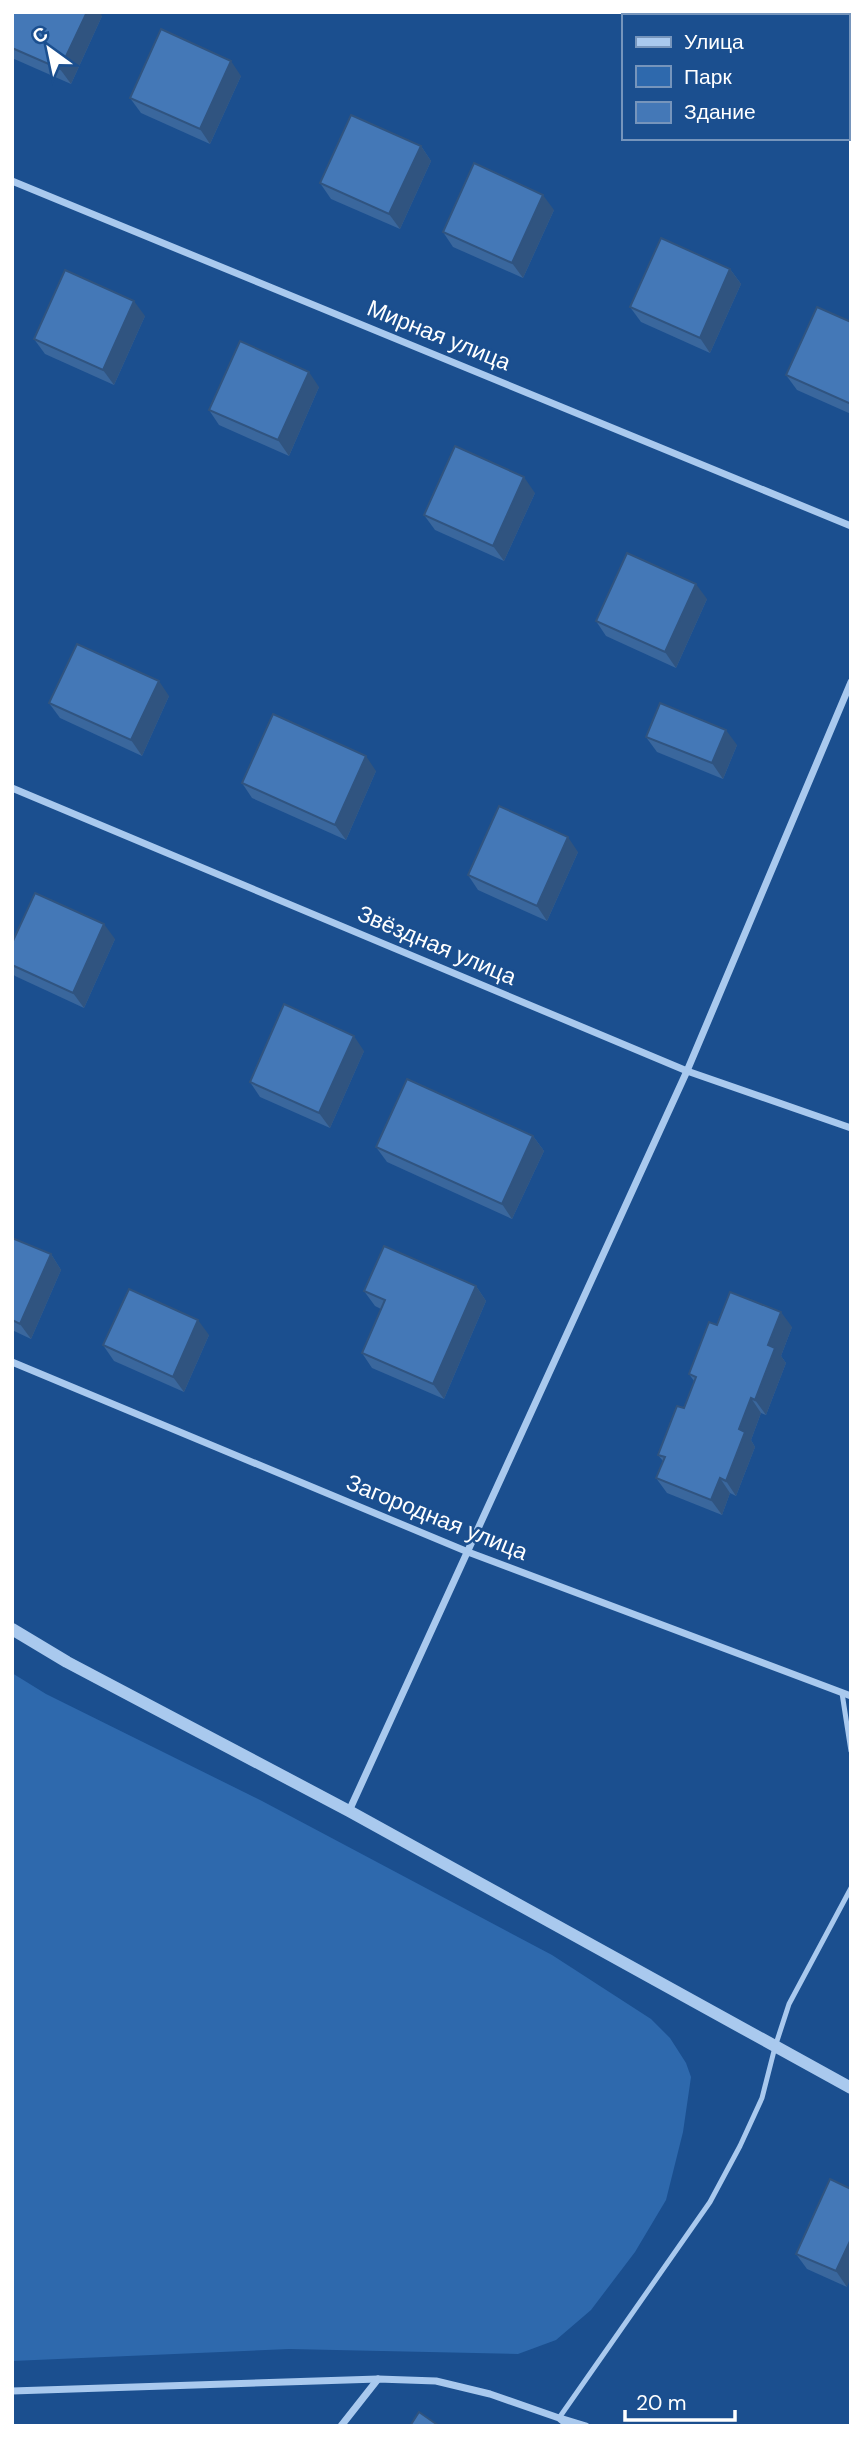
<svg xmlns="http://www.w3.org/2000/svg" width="863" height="2438" viewBox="0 0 863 2438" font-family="'DM Sans',sans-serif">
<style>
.green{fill:#2e69ad}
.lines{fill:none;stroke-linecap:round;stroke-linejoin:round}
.service{stroke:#a9c9ee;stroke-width:5}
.minor{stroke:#a9c9ee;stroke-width:7}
.tertiary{stroke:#a9c9ee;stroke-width:12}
.wall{fill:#3a679d}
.shaded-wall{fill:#305480}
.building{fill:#4478b7;stroke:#305480;stroke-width:2}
.labels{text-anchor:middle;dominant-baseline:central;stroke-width:5;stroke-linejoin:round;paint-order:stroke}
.street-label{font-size:23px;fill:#fff;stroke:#1b4f8f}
</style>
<rect width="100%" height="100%" fill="#1b4f8f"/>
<polygon class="green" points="12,1673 46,1694 262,1801 552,1955 651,2019 670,2038 686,2063 691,2077 683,2132 666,2200 635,2252 591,2310 556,2340 518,2354 289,2349 12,2361"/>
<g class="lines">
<g class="service">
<polyline points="842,1693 851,1751"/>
<polyline points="559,2418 710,2202 740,2146 762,2098 775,2047 789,2004 851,1888"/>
</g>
<g class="minor">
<polyline points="12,181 851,526"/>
<polyline points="12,788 687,1071 851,1128"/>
<polyline points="12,1362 468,1552 851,1696"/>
<polyline points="349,1811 687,1071 851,682"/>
<polyline points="12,2391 378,2379 436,2381 490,2394 559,2418 569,2426"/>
<polyline points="563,2419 586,2426"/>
<polyline points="341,2426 378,2379"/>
</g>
<polyline class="tertiary" points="12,1629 67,1662 349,1811 851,2088"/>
</g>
<g class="wall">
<polygon points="12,12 102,16 71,84 12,58"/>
<polygon points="700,12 804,12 802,16 703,16"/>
<polygon points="241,76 210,144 141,113 130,98"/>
<polygon points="421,146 431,161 400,229 331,199 320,183"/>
<polygon points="554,210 523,278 453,247 443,232"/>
<polygon points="730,269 741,284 710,353 641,322 630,307"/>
<polygon points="145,316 114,385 45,354 34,339"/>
<polygon points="851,322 851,414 797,390 786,375"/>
<polygon points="319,387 289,456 219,425 209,410"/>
<polygon points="535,493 504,561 435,530 424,515"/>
<polygon points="707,599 676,668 606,636 596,621"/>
<polygon points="169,696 142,756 60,718 49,703"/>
<polygon points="646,737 737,745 723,779 657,752"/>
<polygon points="376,771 346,840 252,798 242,783"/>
<polygon points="578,852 547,921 478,890 468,875"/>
<polygon points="115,939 84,1008 15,976 12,973 12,943"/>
<polygon points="364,1051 330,1128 260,1097 250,1082"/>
<polygon points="533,1136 544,1151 512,1219 387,1162 376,1147"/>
<polygon points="12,1238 51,1254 61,1270 31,1339 12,1330"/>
<polygon points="476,1286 486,1301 444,1399 372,1368 362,1353 381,1309 375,1306 364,1291"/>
<polygon points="717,1325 792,1327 781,1356 786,1363 766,1415 761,1413 751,1440 755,1447 736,1496 730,1493 722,1515 667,1493 656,1478 663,1461 658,1455 684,1408 694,1381 689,1374"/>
<polygon points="209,1335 184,1392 114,1361 103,1345"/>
<polygon points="830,2179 847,2287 807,2269 796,2254"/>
</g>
<g class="shaded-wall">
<polygon points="87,12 100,12 102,16 71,84 60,69"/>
<polygon points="786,12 804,12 802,16 785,16"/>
<polygon points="231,61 241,76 210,144 200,129"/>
<polygon points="421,146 431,161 400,229 389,214"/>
<polygon points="543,195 554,210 523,278 512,263"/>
<polygon points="730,269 741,284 710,353 700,338"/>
<polygon points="134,301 145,316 114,385 103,370"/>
<polygon points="309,372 319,387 289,456 278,440"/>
<polygon points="524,477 535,493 504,561 493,546"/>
<polygon points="696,584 707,599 676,668 665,652"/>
<polygon points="159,681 169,696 142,756 131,740"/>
<polygon points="726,730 737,745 723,779 712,763"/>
<polygon points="366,756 376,771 346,840 335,825"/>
<polygon points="568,837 578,852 547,921 537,906"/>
<polygon points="104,924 115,939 84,1008 73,993"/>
<polygon points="354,1036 364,1051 330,1128 319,1113"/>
<polygon points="533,1136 544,1151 512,1219 502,1204"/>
<polygon points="51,1254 61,1270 31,1339 20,1324"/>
<polygon points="476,1286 486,1301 444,1399 433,1384"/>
<polygon points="781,1312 792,1327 781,1356 786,1363 766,1415 755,1400 768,1345"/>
<polygon points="198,1320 209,1335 184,1392 173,1377"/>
<polygon points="751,1398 761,1413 751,1440 755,1447 736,1496 726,1481 739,1429"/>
<polygon points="720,1478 730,1493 722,1515 711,1500"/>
<polygon points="851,2239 851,2277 847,2287 836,2271"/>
</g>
<g class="building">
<polygon points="12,12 87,12 60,69 12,48"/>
<polygon points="718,12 786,12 785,16 726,16"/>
<polygon points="161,29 231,61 200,129 130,98"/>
<polygon points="351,115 421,146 389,214 320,183"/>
<polygon points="474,163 543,195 512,263 443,232"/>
<polygon points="661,238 730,269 700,338 630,307"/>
<polygon points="65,270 134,301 103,370 34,339"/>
<polygon points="817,307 851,322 851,404 786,375"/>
<polygon points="240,341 309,372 278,440 209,410"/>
<polygon points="455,446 524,477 493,546 424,515"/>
<polygon points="627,553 696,584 665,652 596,621"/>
<polygon points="77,644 159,681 131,740 49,703"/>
<polygon points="660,703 726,730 712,763 646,737"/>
<polygon points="273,714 366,756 335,825 242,783"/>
<polygon points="499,806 568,837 537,906 468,875"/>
<polygon points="35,893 104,924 73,993 12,965 12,943"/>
<polygon points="284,1004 354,1036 319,1113 250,1082"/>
<polygon points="407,1079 533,1136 502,1204 376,1147"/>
<polygon points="12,1238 51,1254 20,1324 12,1320"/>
<polygon points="384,1246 476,1286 433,1384 362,1353 385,1300 364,1291"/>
<polygon points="129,1289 198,1320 173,1377 103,1345"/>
<polygon points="730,1292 781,1312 768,1345 775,1348 755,1400 751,1398 739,1429 745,1432 726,1481 720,1478 711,1500 656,1478 665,1457 658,1455 677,1406 684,1408 696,1377 689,1374 709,1322 717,1325"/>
<polygon points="830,2179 851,2189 851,2239 836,2271 796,2254"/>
<polygon points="419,2412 439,2426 410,2426"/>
</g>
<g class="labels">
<g class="street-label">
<text transform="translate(439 335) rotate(22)">Мирная улица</text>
<text transform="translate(437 945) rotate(23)">Звёздная улица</text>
<text transform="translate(437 1517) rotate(22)">Загородная улица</text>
</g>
</g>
<rect width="863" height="2438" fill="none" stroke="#ffffff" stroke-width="28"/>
<rect x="622" y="14" width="228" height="126" fill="#1b4f8f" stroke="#7695bc" stroke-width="2"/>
<rect x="636" y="37" width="35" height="10" fill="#a9c9ee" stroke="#7695bc" stroke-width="2"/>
<text x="684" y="49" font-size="21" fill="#ffffff">Улица</text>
<rect x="636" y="66" width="35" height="21" fill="#2e69ad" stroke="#7695bc" stroke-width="2"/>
<text x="684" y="84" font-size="21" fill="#ffffff">Парк</text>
<rect x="636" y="102" width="35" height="21" fill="#4478b7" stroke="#7695bc" stroke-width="2"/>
<text x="684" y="119" font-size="21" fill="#ffffff">Здание</text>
<g transform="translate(49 49) rotate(327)" stroke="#1b4f8f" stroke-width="5" paint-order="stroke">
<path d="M0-5L12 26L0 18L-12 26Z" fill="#ffffff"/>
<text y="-10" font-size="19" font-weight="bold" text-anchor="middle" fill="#ffffff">С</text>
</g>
<path d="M625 2410v10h110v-10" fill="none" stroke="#ffffff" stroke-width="3.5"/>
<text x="636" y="2410" font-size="21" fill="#ffffff" stroke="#1b4f8f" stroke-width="5" paint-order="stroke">20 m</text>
</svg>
